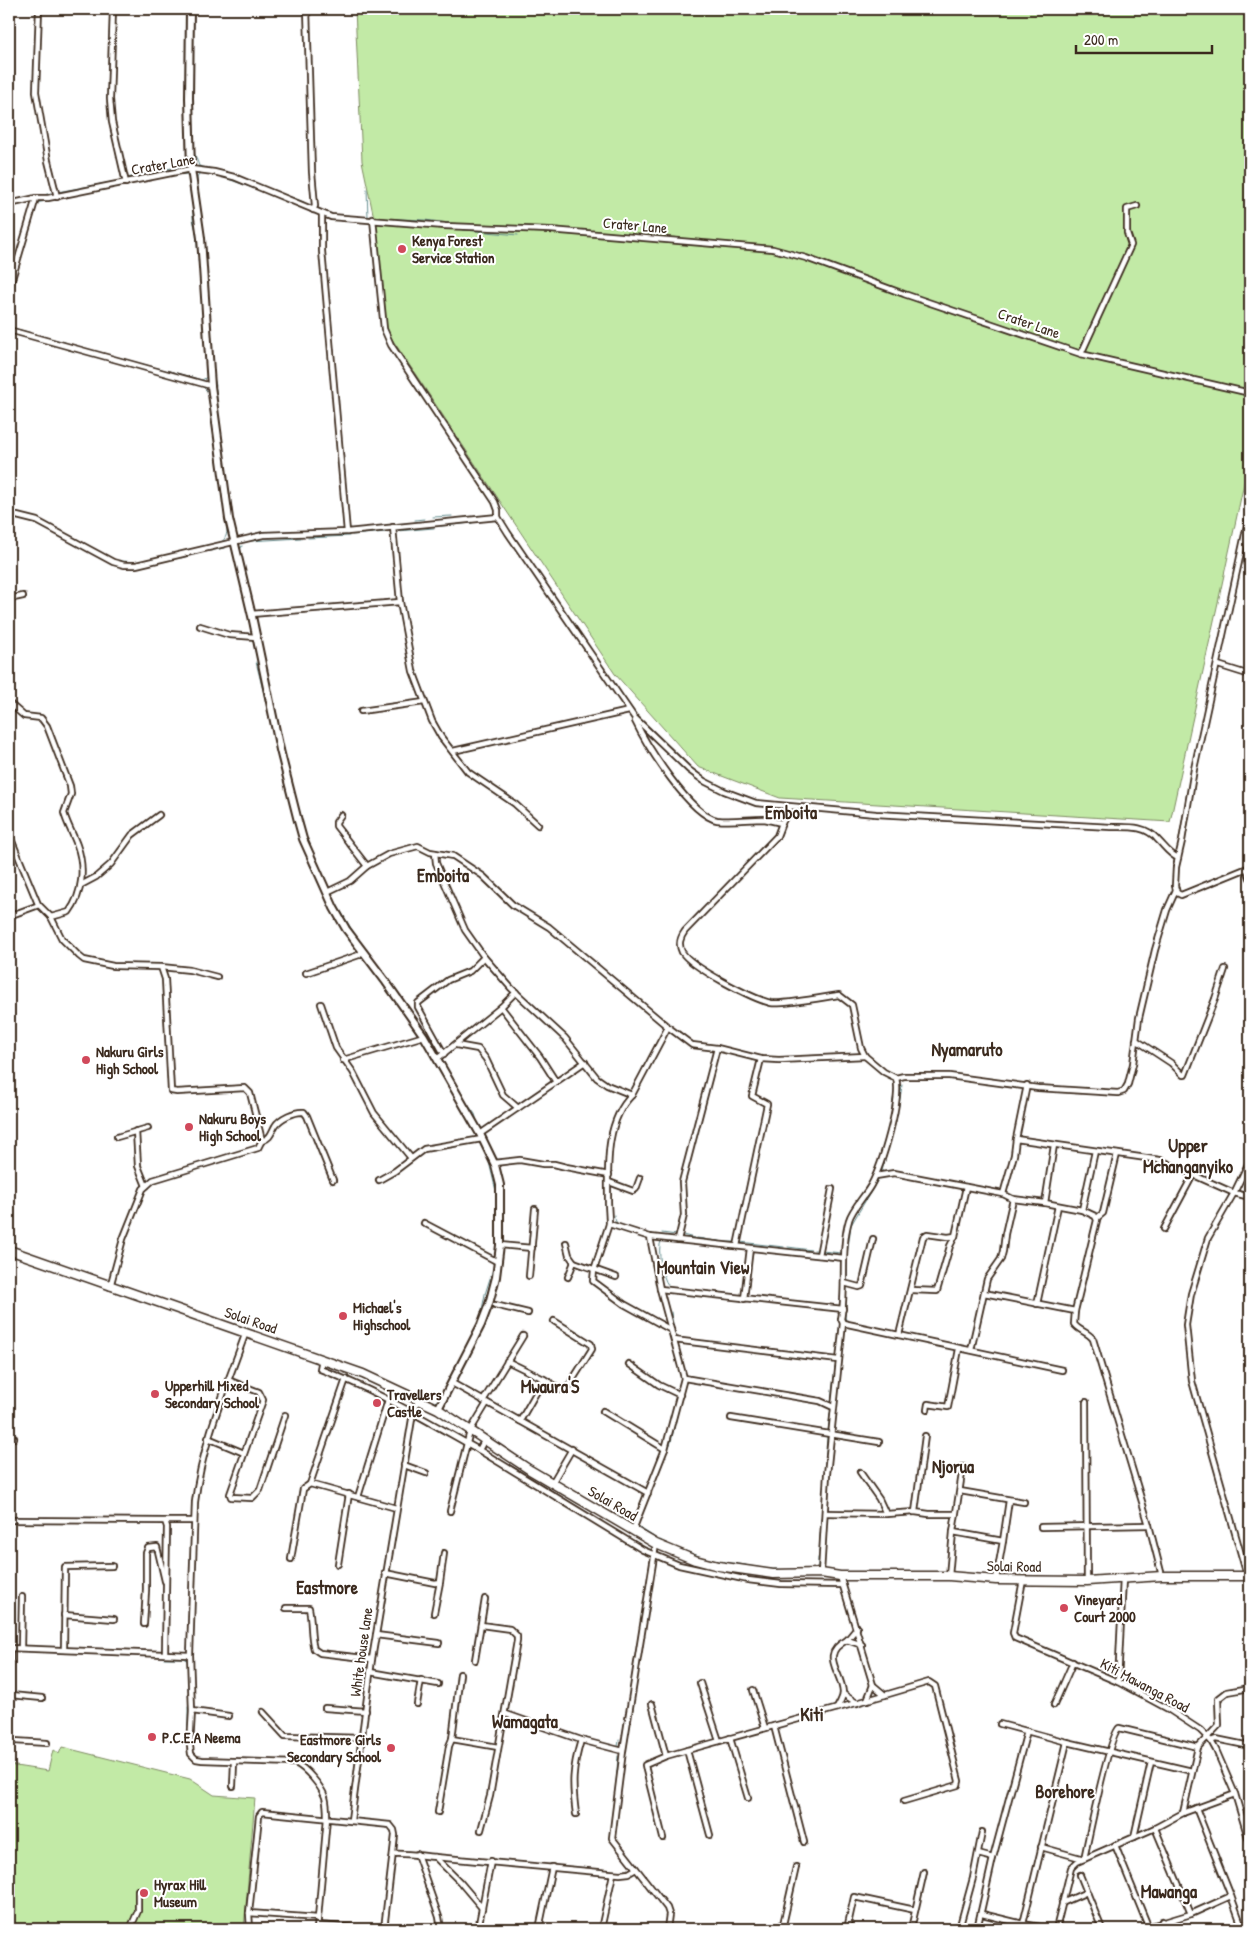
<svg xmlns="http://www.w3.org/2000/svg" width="1259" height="1938" viewBox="0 0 1259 1938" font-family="'Patrick Hand',sans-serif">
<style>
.green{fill:#c2eaa6;stroke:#7e8a62}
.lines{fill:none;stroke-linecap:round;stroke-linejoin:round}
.stream{stroke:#668f91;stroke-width:1}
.street-casing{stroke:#3b2a1e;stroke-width:8}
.secondary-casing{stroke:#3b2a1e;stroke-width:10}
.highway-casing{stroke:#3b2a1e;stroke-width:11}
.street{stroke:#fff;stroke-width:4.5}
.secondary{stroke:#fff;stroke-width:6}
.highway{stroke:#fff;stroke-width:8}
.poi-dot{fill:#d1495b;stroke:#fff;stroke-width:2}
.labels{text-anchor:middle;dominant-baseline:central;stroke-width:4;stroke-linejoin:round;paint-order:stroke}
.street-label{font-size:15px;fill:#3b2a1e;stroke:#fff}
.poi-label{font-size:15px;font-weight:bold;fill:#3b2a1e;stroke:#fff;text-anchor:start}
.quarter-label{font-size:18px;font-weight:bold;fill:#3b2a1e;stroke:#fff}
</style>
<rect width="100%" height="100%" fill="#fff"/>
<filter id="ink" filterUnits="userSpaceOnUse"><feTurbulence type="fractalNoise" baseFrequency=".02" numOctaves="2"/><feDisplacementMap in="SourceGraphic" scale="10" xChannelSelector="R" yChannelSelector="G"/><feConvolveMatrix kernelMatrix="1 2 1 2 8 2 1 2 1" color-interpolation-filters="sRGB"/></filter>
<g filter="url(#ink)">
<g class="green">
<polygon points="355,9 1250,9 1250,456 1170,822 780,798 698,767 615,674 386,330 375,223 362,161"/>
<polygon points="62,1747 190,1779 214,1795 255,1798 244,1929 9,1929 9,1765 48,1771 53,1750 59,1754"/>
</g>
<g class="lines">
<g class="stream">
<polyline points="194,152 199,166 224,172"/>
<polyline points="171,175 189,174"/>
<polyline points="220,176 277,197"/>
<polyline points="127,178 185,165"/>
<polyline points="251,182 304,202"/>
<polyline points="367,189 368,217"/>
<polyline points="57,192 123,180"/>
<polyline points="40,196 51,193"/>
<polyline points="288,202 312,212"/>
<polyline points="36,203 86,193"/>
<polyline points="193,205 193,219 195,228"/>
<polyline points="314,213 319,214"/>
<polyline points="364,217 371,217"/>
<polyline points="201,218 197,178 198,175 202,172"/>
<polyline points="378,218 425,220 456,224"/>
<polyline points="376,223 427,227"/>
<polyline points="460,224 469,225"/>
<polyline points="433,227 437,228"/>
<polyline points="444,228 518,235"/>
<polyline points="196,233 198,255"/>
<polyline points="198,260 200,271"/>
<polyline points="200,275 202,298"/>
<polyline points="208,293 209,304"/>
<polyline points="202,302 203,309"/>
<polyline points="209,316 211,331"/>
<polyline points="9,327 28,332"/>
<polyline points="10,332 16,334"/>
<polyline points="19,335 26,337"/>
<polyline points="37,335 65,342"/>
<polyline points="211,336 213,358"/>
<polyline points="69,344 97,352"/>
<polyline points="56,345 65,348"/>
<polyline points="69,350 94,356"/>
<polyline points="101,353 165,370"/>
<polyline points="98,357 143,370"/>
<polyline points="213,363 214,378"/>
<polyline points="147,371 176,379"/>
<polyline points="169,371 202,380 207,377"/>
<polyline points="180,380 202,386"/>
<polyline points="215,381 216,386"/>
<polyline points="203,387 209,393"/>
<polyline points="216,389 218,408"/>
<polyline points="218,413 220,427"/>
<polyline points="214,431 216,449"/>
<polyline points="225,462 227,483"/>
<polyline points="228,486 230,503"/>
<polyline points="230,507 231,510"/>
<polyline points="433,517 452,516"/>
<polyline points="415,520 424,519"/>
<polyline points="441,526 472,523"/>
<polyline points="398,531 434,528"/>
<polyline points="352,535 387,532"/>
<polyline points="308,538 349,536"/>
<polyline points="250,541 301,538"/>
<path d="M220 543C230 537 227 526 225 515"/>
<polyline points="210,551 224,548"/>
<polyline points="177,553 201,547"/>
<polyline points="181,558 207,551"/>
<polyline points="242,559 240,550 242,546"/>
<polyline points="122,561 137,562 175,553"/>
<polyline points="133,568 174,559"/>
<polyline points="241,584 251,630"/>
<polyline points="253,641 256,655"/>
<polyline points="256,662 297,827"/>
<polyline points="283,747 286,760"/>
<polyline points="305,833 312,852"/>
<polyline points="310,865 318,881"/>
<polyline points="320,885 330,909 343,930"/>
<polyline points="332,896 355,935 372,958"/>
<polyline points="354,945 359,952"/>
<polyline points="362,955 373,971"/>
<polyline points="377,975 395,1001"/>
<polyline points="393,987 418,1023"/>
<polyline points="413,1025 419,1035"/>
<polyline points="421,1039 467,1118"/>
<polyline points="466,1102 475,1114 478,1124"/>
<polyline points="899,1106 902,1085"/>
<polyline points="892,1107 895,1087"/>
<polyline points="894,1129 898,1112"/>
<polyline points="487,1154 496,1191"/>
<polyline points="882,1171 892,1134"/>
<polyline points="497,1197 497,1207"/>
<polyline points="503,1205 504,1242"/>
<polyline points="614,1215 614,1217"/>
<polyline points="615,1219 617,1224"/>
<polyline points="662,1233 677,1235"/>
<polyline points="603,1234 605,1230"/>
<polyline points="683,1235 694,1238"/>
<polyline points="607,1237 611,1228 614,1228"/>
<polyline points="697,1238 705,1239"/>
<polyline points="709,1240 720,1241"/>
<path d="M661 1241C657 1249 662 1278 668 1285"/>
<polyline points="724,1242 734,1242"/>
<polyline points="740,1242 784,1247"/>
<polyline points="788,1247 811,1250"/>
<polyline points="496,1250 497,1239"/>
<polyline points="814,1250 817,1250"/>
<polyline points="822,1251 842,1253"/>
<polyline points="847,1255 851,1225 879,1178"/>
<polyline points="847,1262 847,1281"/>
<polyline points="592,1266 602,1236"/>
<polyline points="840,1306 842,1285"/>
<polyline points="671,1312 674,1330"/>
<polyline points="480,1320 485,1294 495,1263"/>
<polyline points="846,1320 845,1317 847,1286"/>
<polyline points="675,1333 677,1338"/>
<polyline points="677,1343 678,1348"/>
<polyline points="471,1350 481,1332"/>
<polyline points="837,1355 840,1320"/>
<polyline points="459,1361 462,1355"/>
<polyline points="457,1365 458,1363"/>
<polyline points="450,1378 455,1369"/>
<polyline points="831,1401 836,1361"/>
<polyline points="434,1403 440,1398"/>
<polyline points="835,1416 837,1407"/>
<polyline points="828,1431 831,1407"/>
<polyline points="495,1442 505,1448"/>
<polyline points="511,1452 515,1455"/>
<polyline points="521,1458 526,1462"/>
<polyline points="830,1466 832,1448"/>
<polyline points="829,1484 830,1472"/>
<polyline points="562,1493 578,1504"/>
<polyline points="648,1500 671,1442 682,1393"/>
<polyline points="587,1509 594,1513"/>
<polyline points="644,1510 645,1509"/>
<polyline points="621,1519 631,1524"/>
<polyline points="640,1528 654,1537"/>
<polyline points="660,1540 673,1547"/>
<polyline points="677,1548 699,1556"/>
<polyline points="819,1552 827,1437"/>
<polyline points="705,1558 713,1560"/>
<polyline points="717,1561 746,1565"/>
<polyline points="749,1566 758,1567"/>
<polyline points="761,1568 772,1569"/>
<polyline points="774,1569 787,1570"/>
<polyline points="815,1570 818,1569 818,1558"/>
<polyline points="164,1658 183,1658 188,1661"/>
<polyline points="189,1704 189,1680"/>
<polyline points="507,1710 509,1701"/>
<polyline points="188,1740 188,1707"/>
<polyline points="495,1745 498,1738"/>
<polyline points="618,1747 619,1740"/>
<polyline points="616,1785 618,1756"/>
</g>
<g class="street-casing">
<g id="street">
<polyline points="39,9 36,92 48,161 57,197"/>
<polyline points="113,9 110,99 112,122 126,183"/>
<polyline points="307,9 312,172 315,206 313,210"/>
<polyline points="9,204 36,198 48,198 191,169 214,172 234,177 331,217 445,226 550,230 773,249 806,258 904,294 1081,354 1250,393"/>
<polyline points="322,214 322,251 347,532"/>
<path d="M373 219 384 329 391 345 495 502 498 510V517L508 533 634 717 689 770 704 781 724 791 756 803 876 814 1111 827C1128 827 1146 825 1158 840 1165 847 1169 854 1178 858"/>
<polyline points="9,289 36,198"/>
<polyline points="9,330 211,386"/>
<polyline points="1081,354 1131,245 1127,233 1127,209 1137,206"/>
<polyline points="1250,511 1194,769 1182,841 1176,867 1175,886 1177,893 1181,895 1250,867"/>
<polyline points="9,514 37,521 113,562 124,565 136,565 263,535 347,532 498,517"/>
<polyline points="393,527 400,602 413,671 432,721 441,737 468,772 515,804 538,825"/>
<polyline points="9,599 23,596"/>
<polyline points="251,614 400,602"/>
<polyline points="200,626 229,635 256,637"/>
<polyline points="1218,665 1250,675"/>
<path d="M9 703 24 716 41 718 47 726 70 786 71 794 64 813C67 824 73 834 77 845 85 867 83 893 69 912L51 917"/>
<polyline points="361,711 424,702"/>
<path d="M635 721C647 746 690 815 717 820 732 822 748 819 764 819 770 820 776 822 782 823L790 807"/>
<polyline points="453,751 629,711"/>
<polyline points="341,815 336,822 336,826 367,866"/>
<path d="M782 823 777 836 685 931C680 938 678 944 682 952 691 967 753 999 771 1003 783 1005 825 997 839 995L852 1005 861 1048 865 1056 884 1072 896 1078C902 1100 882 1165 871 1185 865 1196 852 1209 849 1220 840 1250 847 1288 841 1319L843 1323 827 1474 821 1573"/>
<polyline points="9,834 38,904 51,917 62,939 79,956 84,960 113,966 161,967 165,979 171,1091 177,1092 245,1088 250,1093 262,1140 258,1148 153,1180 143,1189 123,1239 110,1287"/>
<path d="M435 853 436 863 465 930 484 957 511 988 565 1038 597 1078 607 1085 632 1095C605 1122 608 1165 608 1200 608 1208 609 1216 609 1224L650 1237 844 1258"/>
<polyline points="1247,869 1250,878"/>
<polyline points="81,885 96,877 111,864 132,835 159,815"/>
<polyline points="327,892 350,881 367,866 389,854 418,846 430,852 453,856 483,876 513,905 549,927 668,1027 692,1045 717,1048 761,1059 779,1060 865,1056"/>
<polyline points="9,916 39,905"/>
<polyline points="161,967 190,970 217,977"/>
<polyline points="306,973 359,955 362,951"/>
<polyline points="321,1004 336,1048 353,1072 374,1113 411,1158"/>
<polyline points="501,1007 540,1057 556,1082"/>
<polyline points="1136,1040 1171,1063 1183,1075 1185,1075 1215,999 1225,969"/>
<polyline points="456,1045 478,1049 486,1059 503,1095 518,1108"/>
<polyline points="444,1054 418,1007 418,1003 448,980 470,971 484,957"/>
<polyline points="437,1059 501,1007 516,992"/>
<polyline points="343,1060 424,1036"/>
<polyline points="896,1078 904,1076 949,1076 1038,1088 1118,1093 1124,1091 1128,1084 1133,1064 1139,1018 1155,950 1167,910 1176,890"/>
<polyline points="632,1095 668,1027"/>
<polyline points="136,1131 138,1166 146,1186"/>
<polyline points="480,1134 585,1062"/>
<polyline points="117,1137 148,1128"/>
<polyline points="1016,1139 1027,1085"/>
<path d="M262 1141C271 1138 271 1133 275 1126 280 1118 295 1111 304 1112L307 1116 333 1180"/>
<path d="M1095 1151 1082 1210 1095 1216 1097 1220 1075 1311 1074 1324C1079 1331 1088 1332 1093 1339L1149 1525 1162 1576"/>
<polyline points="1250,1160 1234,1193 1208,1238 1191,1294 1186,1325 1192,1381 1250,1586"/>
<polyline points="494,1163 520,1160 543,1164 554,1164 566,1167 609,1175"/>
<polyline points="876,1176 894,1173 1003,1194 1013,1199 1005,1234 1003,1251 1001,1259 987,1279 971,1350"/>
<polyline points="379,1180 395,1171 424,1149 482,1139"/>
<polyline points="609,1182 633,1191 636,1189 640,1178"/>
<polyline points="1003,1194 1014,1155 1016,1139 1160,1160 1234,1193 1250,1197"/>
<polyline points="1013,1199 1045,1203 1082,1210"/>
<polyline points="1045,1203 1054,1145"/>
<polyline points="1097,1218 1103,1213 1117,1154"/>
<polyline points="424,1223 498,1262"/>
<polyline points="609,1224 594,1270 593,1281 624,1304 671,1330"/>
<polyline points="1164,1229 1193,1175"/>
<polyline points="678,1240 684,1215 682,1182 717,1048"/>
<polyline points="566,1243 569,1255 574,1262"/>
<polyline points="500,1245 532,1248"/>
<polyline points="737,1246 767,1104 752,1096 761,1059"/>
<polyline points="819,1255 832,1189"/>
<polyline points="529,1276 535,1209"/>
<polyline points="568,1277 574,1262 616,1277"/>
<polyline points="844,1283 859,1287 862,1286 873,1239"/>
<polyline points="660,1289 843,1309"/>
<polyline points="911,1290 937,1291 950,1246 955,1236"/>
<polyline points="984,1293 1075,1311"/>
<polyline points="744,1299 750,1248"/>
<polyline points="1037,1304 1058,1206"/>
<polyline points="495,1305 528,1313"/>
<polyline points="843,1323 1062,1370"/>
<path d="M246 1332C226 1388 202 1443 195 1502L190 1655 192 1711 190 1746 191 1754 196 1759 202 1760 295 1763C306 1768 321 1786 325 1797 327 1804 327 1811 327 1818L317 1929"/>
<polyline points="899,1335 923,1237 927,1234 948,1237 955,1236 966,1187"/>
<polyline points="674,1340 838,1360"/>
<path d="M322 1359 320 1369C376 1390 427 1421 479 1450L484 1441"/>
<polyline points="507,1361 544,1379"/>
<polyline points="629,1364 659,1385 680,1395"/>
<polyline points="684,1378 820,1401 833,1407"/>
<polyline points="228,1380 259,1392 263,1400 230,1494 231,1497 252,1498 260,1490 285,1415"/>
<polyline points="452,1383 520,1421 544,1379 562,1390 568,1387 592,1349 591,1344 554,1321"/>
<polyline points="483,1401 523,1336"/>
<polyline points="1086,1402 1087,1581"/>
<polyline points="927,1410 928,1404 948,1407 959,1349"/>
<polyline points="603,1411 665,1449"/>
<polyline points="731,1418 879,1442"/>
<polyline points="520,1421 648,1493"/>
<polyline points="9,1435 14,1438"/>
<polyline points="925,1436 915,1512 929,1514 955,1514"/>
<polyline points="208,1438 244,1453"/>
<polyline points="479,1450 643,1550 679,1565 748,1580 781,1584 843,1585"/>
<polyline points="404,1465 426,1473"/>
<polyline points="860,1472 879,1499 886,1514 915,1512"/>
<polyline points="552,1483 572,1449"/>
<polyline points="310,1484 346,1379"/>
<polyline points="960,1491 1024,1502"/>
<polyline points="358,1497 388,1400"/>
<polyline points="450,1511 470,1431 487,1403"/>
<polyline points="825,1513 886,1514"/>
<polyline points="9,1520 165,1521 167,1527 165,1654"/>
<polyline points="165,1521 194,1521"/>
<polyline points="1041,1527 1149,1525"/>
<polyline points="633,1530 665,1449 684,1378 660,1289 650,1237"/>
<polyline points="953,1532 1003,1541 996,1580"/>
<polyline points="1003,1541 1009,1500"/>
<polyline points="656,1544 623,1751 612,1838 667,1908 669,1914 667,1929"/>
<polyline points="291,1559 303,1489 310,1484 396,1508"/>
<polyline points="338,1564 349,1494"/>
<polyline points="385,1573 435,1583 440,1582 444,1553"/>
<polyline points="840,1576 873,1685 867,1700"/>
<polyline points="949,1576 953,1532 963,1467"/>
<polyline points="1023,1580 1013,1633 1015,1638 1118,1682 1168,1709 1200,1730 1211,1741 1216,1750 1235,1794 1250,1844"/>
<path d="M286 1608H309C312 1622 310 1636 314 1649L320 1653 372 1659"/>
<polyline points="434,1613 440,1582"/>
<polyline points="64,1615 114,1619"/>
<polyline points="144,1624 146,1590 146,1553 148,1548 157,1547 165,1581"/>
<polyline points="481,1625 510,1629 517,1636 517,1641 490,1796 481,1830"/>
<polyline points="376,1635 439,1643"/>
<polyline points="847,1640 857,1628"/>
<polyline points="9,1648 190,1655"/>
<polyline points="10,1648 10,1735 14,1741 47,1743"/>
<polyline points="21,1648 22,1597"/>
<polyline points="64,1649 65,1567 112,1566"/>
<polyline points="475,1660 485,1599"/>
<polyline points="370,1672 438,1684"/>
<polyline points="1118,1682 1123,1578"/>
<polyline points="700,1683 719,1741"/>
<polyline points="873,1685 885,1695 929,1682 935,1686 959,1781 958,1785 904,1801"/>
<polyline points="753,1690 765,1728"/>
<polyline points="843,1694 857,1703"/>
<polyline points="11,1695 42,1698"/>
<polyline points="417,1704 421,1680"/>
<polyline points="652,1704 666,1756"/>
<polyline points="1054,1705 1073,1662"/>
<polyline points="325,1708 366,1711"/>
<path d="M837 1708C839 1704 843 1698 843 1693 842 1671 818 1655 847 1640L862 1645"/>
<polyline points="192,1711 229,1716"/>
<polyline points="263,1712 285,1736 362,1738"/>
<polyline points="506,1714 581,1740 623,1751"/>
<polyline points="1000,1724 1067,1742 1192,1771"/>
<polyline points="774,1726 804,1842"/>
<polyline points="730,1738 748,1798"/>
<polyline points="452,1739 460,1674"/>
<polyline points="1211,1741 1216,1739 1250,1746"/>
<polyline points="1198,1747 1219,1725 1218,1699 1227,1692 1250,1688"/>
<polyline points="687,1750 710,1835"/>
<polyline points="233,1786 234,1762"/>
<polyline points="438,1812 449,1746 452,1739 498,1747"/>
<path d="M576 1814C572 1784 572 1770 581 1740"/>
<polyline points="351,1820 372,1659 413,1413 418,1401"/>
<polyline points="1155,1828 1191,1914"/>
<polyline points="1134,1837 1151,1762"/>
<polyline points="663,1838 646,1770 645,1765 666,1756 885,1695"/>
<polyline points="1115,1845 1148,1926"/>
<path d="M1041 1847 1084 1859C1088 1840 1110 1733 1119 1728L1198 1747 1183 1813"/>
<path d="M393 1854C408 1853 421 1856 435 1857 497 1863 558 1868 620 1874L629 1873 636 1869"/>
<polyline points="417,1854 439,1917 441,1929"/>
<polyline points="978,1854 993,1858"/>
<polyline points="435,1857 460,1882 482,1908"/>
<polyline points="1080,1875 1102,1929"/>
<polyline points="1231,1896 1243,1929"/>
<polyline points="1062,1903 1087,1892"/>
<polyline points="249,1913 318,1918"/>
<polyline points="982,1914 1023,1924 1052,1929"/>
<polyline points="1162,1921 1165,1929"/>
<polyline points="1023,1924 1067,1742"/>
<polyline points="318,1925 371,1929"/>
<polyline points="130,1929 138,1911 138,1890"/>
<polyline points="250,1929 249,1913 259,1816 262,1812 390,1825 394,1830 395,1835 384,1929"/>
<polyline points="478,1929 491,1861"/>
<polyline points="539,1929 552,1867"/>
<polyline points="601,1929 613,1874"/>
<polyline points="782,1929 796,1867"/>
<polyline points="847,1929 854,1897 915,1910"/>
<polyline points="911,1929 924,1872"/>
<polyline points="959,1929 973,1878 982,1832"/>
<polyline points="977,1929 993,1858 1027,1731"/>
<polyline points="1056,1929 1071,1868 1077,1862 1155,1828 1183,1813 1235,1794"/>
<polyline points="1141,1929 1191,1914 1231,1896 1196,1808"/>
</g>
</g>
<g class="secondary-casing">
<polyline id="secondary" points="190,9 189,98 191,169 201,238 211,386 229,519 252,616 280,750 298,821 303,839 334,908 346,929 386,982 424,1036 480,1134 495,1165 500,1185 500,1245 496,1277 489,1304 481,1325 438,1409"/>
</g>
<g class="highway-casing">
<polyline id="highway" points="9,1250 363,1374 438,1409 530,1470 656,1544 695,1560 718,1566 773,1574 821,1573 840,1576 949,1576 996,1580 1087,1581 1162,1576 1250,1576"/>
</g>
<use href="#street" class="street"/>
<use href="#secondary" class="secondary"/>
<use href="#highway" class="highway"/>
</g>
</g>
<g class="poi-dot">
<circle cx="402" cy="249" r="5"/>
<circle cx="86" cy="1060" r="5"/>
<circle cx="189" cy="1127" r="5"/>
<circle cx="343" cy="1316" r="5"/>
<circle cx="155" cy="1394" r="5"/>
<circle cx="377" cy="1403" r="5"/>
<circle cx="1064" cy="1608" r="5"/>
<circle cx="152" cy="1737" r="5"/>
<circle cx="391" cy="1748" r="5"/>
<circle cx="144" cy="1893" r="5"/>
</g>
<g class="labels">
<g class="street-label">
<text transform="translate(163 164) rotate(-10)">Crater Lane</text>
<text transform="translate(635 225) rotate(5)">Crater Lane</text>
<text transform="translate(1029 323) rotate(19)">Crater Lane</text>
<text transform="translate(251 1320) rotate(19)">Solai Road</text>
<text transform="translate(613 1503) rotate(30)">Solai Road</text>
<text transform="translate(1014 1566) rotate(1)">Solai Road</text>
<text transform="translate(361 1652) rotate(-82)">White house lane</text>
<text transform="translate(1145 1685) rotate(28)">Kiti Mawanga Road</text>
</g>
<g class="poi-label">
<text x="412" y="240">Kenya Forest<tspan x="412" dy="17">Service Station</tspan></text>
<text x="96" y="1051">Nakuru Girls<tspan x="96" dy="17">High School</tspan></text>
<text x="199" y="1118">Nakuru Boys<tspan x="199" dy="17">High School</tspan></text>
<text x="353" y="1307">Michael's<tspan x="353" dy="17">Highschool</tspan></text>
<text x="165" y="1385">Upperhill Mixed<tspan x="165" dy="17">Secondary School</tspan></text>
<text x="387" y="1394">Travellers<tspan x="387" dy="17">Castle</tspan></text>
<text x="1074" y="1599">Vineyard<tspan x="1074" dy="17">Court 2000</tspan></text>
<text x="162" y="1737">P.C.E.A Neema</text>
<text x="381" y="1739" text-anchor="end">Eastmore Girls<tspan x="381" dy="17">Secondary School</tspan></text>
<text x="154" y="1884">Hyrax Hill<tspan x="154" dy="17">Museum</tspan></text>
</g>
<g class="quarter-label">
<text x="791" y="812">Emboita</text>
<text x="443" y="875">Emboita</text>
<text x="967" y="1049">Nyamaruto</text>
<text x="1188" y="1145">Upper<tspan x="1188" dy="21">Mchanganyiko</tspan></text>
<text x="703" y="1267">Mountain View</text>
<text x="550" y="1386">Mwaura'S</text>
<text x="953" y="1466">Njorua</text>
<text x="327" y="1587">Eastmore</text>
<text x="812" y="1714">Kiti</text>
<text x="525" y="1721">Wamagata</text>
<text x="1065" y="1791">Borehore</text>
<text x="1169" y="1891">Mawanga</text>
</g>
</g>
<rect width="1259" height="1938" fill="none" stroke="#fff" stroke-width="30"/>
<rect x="15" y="15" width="1229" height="1908" fill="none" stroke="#3b2a1e" stroke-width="2" filter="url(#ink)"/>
<path d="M1076 45v8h136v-8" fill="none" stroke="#3b2a1e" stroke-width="2.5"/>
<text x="1084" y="45" font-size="15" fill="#3b2a1e" stroke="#ffffff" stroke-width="4" paint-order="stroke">200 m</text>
</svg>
